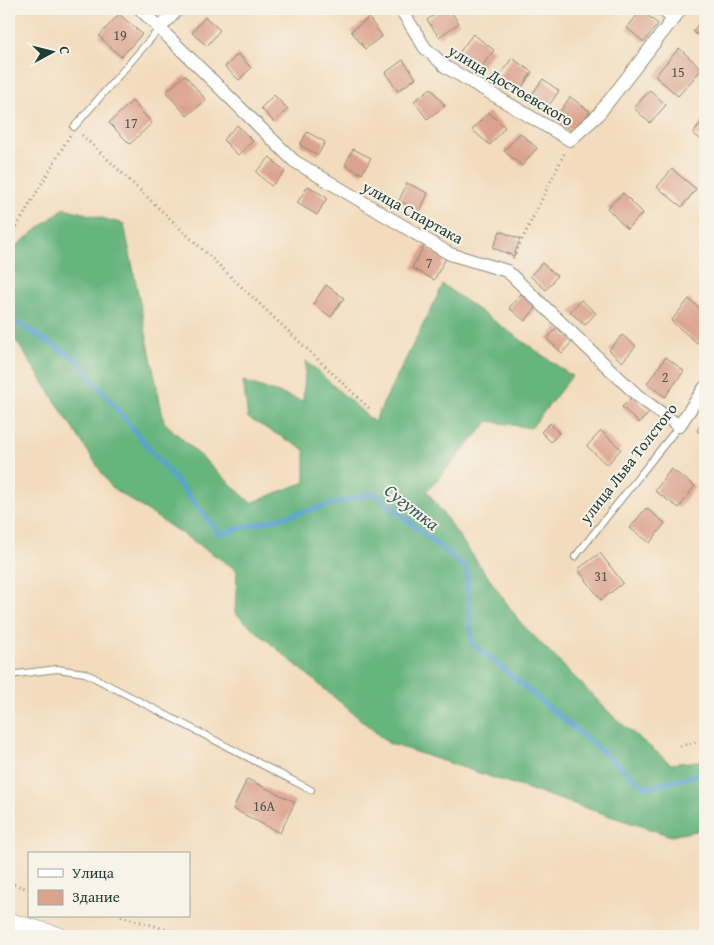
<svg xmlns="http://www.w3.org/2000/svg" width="714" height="945" viewBox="0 0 714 945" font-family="'Gentium Book Plus',serif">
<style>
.forest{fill:#66b47e;stroke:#427859}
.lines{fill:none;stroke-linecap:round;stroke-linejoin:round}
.stream{stroke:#5aa2d1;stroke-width:5}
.building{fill:#dba38e}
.service-casing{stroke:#898c78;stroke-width:8}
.minor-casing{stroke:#898c78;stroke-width:14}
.secondary-casing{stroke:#898c78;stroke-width:19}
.path{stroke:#898c78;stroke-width:3;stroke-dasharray:1 4;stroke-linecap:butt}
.service{stroke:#fff;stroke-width:6}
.minor{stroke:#fff;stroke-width:12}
.secondary{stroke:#fff;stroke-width:18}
.labels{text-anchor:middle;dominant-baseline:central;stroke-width:4;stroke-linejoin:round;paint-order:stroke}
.number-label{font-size:14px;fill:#4e564a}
.street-label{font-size:16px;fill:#1f3d34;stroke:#f7f3e8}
.water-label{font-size:18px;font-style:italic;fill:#315b63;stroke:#f7f3e8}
</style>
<rect width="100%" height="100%" fill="#f7f3e8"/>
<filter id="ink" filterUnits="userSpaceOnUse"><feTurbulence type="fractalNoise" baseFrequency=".02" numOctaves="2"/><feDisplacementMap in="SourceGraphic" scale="10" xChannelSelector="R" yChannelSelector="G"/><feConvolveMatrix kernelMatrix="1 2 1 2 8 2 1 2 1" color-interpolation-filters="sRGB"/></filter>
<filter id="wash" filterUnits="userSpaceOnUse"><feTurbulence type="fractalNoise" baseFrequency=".0096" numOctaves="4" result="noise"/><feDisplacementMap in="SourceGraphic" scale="20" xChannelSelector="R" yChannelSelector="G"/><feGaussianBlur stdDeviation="1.12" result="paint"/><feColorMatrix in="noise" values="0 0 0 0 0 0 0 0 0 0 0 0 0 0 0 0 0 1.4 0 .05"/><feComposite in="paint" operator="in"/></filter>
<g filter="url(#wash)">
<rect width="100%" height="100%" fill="#f3dcbd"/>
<polygon class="forest" points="64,208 124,224 164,422 251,503 305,482 305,450 248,418 243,381 303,401 306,361 374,422 443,285 572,376 531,428 489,421 427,491 520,622 616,719 671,764 705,760 705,829 671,836 388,743 235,613 237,570 111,487 17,342 9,338 9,243 15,247"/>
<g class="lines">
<polyline class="stream" points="9,318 75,358 220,534 374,493 466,568 472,643 646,788 705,773"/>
</g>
<g id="blocks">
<g class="building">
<polygon points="443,9 449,9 459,23 439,37 427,20"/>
<polygon points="641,10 658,24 644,42 627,28"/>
<polygon points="119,14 142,34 121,57 99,36"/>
<polygon points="703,15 705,17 705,39 693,32"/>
<polygon points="205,17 220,30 207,46 192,33"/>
<polygon points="369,18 382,36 365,49 351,31"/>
<polygon points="473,34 494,50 480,69 459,53"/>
<polygon points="679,48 702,69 678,96 655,76"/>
<polygon points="238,54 251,68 239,80 225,67"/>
<polygon points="512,58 532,72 518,93 497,79"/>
<polygon points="403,60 416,78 398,91 385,73"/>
<polygon points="185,75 206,100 187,116 166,92"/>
<polygon points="543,79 559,91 545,111 528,100"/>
<polygon points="431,88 445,106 427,119 414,101"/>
<polygon points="650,90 666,105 650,123 634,108"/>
<polygon points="274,95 288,109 274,122 261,108"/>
<polygon points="570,97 590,111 575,133 554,120"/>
<polygon points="132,101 152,123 130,144 109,123"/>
<polygon points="488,112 505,127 490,145 472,130"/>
<polygon points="705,116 705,142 693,134"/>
<polygon points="237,125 253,141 238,155 223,140"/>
<polygon points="307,132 325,142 318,155 300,145"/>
<polygon points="520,133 537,148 522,166 504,151"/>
<polygon points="353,149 371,158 362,174 345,165"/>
<polygon points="270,157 285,172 271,186 256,172"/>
<polygon points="672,169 696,189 682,207 657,187"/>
<polygon points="407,183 428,193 420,211 399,201"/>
<polygon points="308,186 327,198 317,215 297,203"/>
<polygon points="623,193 643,213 627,229 607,208"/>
<polygon points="500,231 520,239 514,256 493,248"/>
<polygon points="424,246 446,258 434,280 412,268"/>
<polygon points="542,263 557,276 546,290 530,276"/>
<polygon points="326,285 344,298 331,317 313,304"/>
<polygon points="521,294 536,308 525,321 509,308"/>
<polygon points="689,299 705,313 705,333 697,343 671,321"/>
<polygon points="581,300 596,313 585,325 570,312"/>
<polygon points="557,327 573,341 562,353 547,339"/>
<polygon points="622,335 636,346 622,362 609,350"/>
<polygon points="666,357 684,371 665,397 647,383"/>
<polygon points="633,396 650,412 639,423 622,407"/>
<polygon points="705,416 705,436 697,431"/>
<polygon points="550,423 559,433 551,442 541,432"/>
<polygon points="601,431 621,449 607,465 587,446"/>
<polygon points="671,469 695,486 679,508 655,491"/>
<polygon points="646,508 665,523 650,543 630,528"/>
<polygon points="600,553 623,583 601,600 578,569"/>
<polygon points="247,779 295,802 280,833 233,809"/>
</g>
</g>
</g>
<g filter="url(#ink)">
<use href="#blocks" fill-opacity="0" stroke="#898c78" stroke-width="1"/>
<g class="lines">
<g class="service-casing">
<g id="service">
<polyline points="74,127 160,28"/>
<polyline points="575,557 679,426"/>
<polyline points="9,675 57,669 85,673 311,790"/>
</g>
</g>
<g class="minor-casing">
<g id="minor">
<polyline points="140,9 294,161 450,254 507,271 638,396 679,426 705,387"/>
<polyline points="401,9 425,48 446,67 570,140 597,116 681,9"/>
<polyline points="661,9 674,19"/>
<polyline points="160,28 178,9"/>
</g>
</g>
<g class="secondary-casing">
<polyline id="secondary" points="9,922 58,936"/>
</g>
<g class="path">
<polyline points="82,135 369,408"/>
<polyline points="9,240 70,135"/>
<polyline points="513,258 565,152"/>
<polyline points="680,746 705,740"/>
<polyline points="9,883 29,889"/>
<polyline points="121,916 188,936"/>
</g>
<use href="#service" class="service"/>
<use href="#minor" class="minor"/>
<use href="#secondary" class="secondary"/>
</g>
</g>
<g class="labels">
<g class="number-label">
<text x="120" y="35">19</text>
<text x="678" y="72">15</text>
<text x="131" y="123">17</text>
<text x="429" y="263">7</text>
<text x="665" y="377">2</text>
<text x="601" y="576">31</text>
<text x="264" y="806">16А</text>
</g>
<g class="street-label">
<text transform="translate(511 85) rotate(31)">улица Достоевского</text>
<text transform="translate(413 212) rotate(29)">улица Спартака</text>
<text transform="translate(628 463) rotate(-52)">улица Льва Толстого</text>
</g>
<g class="water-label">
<text transform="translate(412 507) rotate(38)">Сугутка</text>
</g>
</g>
<rect width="714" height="945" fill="none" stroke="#f7f3e8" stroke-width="30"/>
<rect x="28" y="852" width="162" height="65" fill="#f7f3e8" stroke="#a1aaa0"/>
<rect x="38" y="869" width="25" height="8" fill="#ffffff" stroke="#a1aaa0"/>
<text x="72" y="878" font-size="15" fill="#1f3d34">Улица</text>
<rect x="38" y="890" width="25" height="15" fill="#dba38e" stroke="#a1aaa0"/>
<text x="72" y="902" font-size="15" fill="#1f3d34">Здание</text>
<g transform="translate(52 52) rotate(83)" stroke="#f7f3e8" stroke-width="4" paint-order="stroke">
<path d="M0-4L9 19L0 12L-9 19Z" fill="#1f3d34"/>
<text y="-8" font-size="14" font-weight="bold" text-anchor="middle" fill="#1f3d34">С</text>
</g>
</svg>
